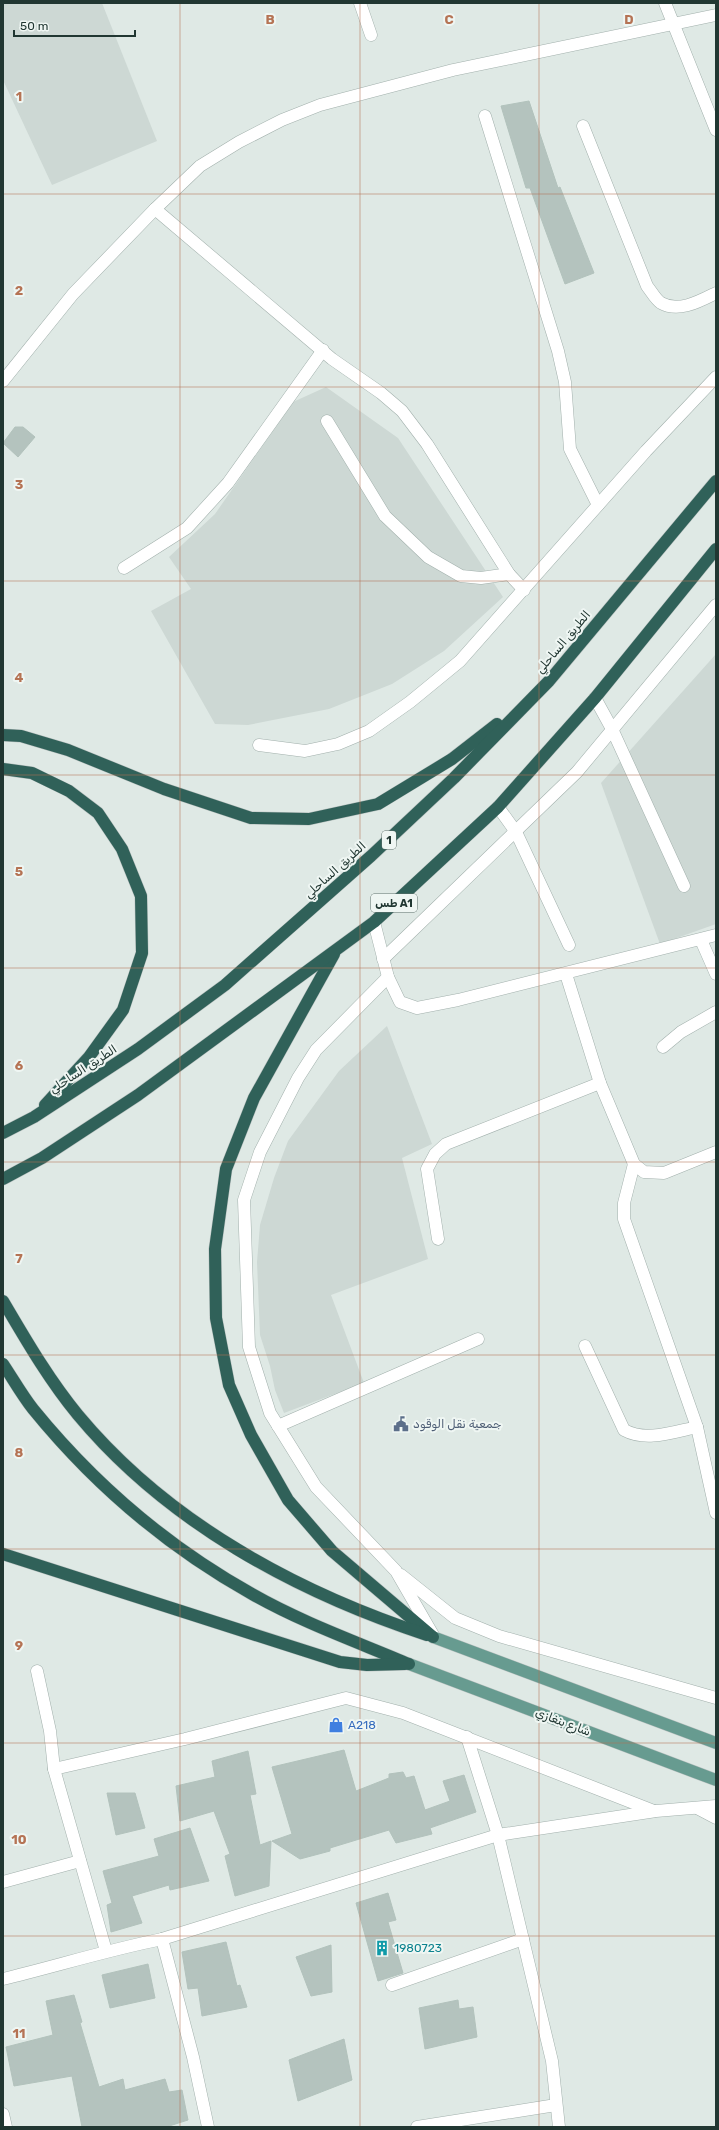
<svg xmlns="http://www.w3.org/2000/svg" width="719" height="2130" viewBox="0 0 719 2130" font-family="Rubik,'Noto Sans Arabic',sans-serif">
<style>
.built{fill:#cdd8d4}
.building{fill:#b4c3be;stroke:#b2c2bc}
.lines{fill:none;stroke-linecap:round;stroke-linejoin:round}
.minor-casing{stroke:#a2b0ac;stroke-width:13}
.major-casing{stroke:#bcc3c2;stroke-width:13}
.highway-casing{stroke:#bcc3c2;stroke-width:13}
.minor{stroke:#fff;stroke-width:12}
.major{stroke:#679b90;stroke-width:12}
.highway{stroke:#306159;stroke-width:12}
.grid{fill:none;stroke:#b57354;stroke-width:1;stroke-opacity:0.55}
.labels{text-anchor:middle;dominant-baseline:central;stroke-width:4;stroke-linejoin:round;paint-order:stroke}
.shield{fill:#eff6f3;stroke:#5f706c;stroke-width:1}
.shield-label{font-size:11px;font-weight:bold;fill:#213732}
.street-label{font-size:12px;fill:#213732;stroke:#eff6f3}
.service-label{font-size:12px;fill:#4e5e75;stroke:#eff6f3;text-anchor:start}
.shop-label{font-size:12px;fill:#366cbe;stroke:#eff6f3;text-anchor:start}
.culture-label{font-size:12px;fill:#0d838f;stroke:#eff6f3;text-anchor:start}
.grid-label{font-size:13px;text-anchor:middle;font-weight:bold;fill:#b57354;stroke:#eff6f3;stroke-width:4;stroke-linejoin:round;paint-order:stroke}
</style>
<rect width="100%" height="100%" fill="#dfe9e5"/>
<g class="built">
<polygon points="3,3 102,3 157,141 52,185 3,80"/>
<polygon points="326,387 398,438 503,597 444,651 392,684 329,709 248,725 215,724 151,611 191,589 169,557 215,514 293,402"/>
<polygon points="716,654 716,924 660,944 601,783"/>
<polygon points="387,1026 432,1144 402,1158 428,1259 331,1295 364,1383 284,1413 275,1390 270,1366 260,1335 257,1262 260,1225 274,1178 288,1141 339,1071"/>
</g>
<g class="building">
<polygon points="529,101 558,188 560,187 594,273 565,284 530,188 526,188 501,106"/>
<polygon points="15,427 23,427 35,437 18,457 3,443"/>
<polygon points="344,1750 356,1791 389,1778 389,1774 403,1772 406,1778 414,1776 425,1810 450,1801 443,1781 464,1775 476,1812 430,1828 432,1834 396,1843 389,1830 330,1848 330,1851 300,1859 272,1841 292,1834 272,1767"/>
<polygon points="248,1751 256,1794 250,1795 260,1845 271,1841 269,1886 235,1896 225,1856 230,1854 214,1811 180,1821 176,1786 215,1777 212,1761"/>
<polygon points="107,1793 135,1793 145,1828 116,1835"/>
<polygon points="190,1828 209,1881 170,1890 169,1885 132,1896 142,1923 111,1932 107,1905 112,1903 103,1871 159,1856 154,1839"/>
<polygon points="388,1893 396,1920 388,1922 403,1973 378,1981 356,1903"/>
<polygon points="226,1942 237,1986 240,1985 247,2007 202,2016 198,1988 188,1989 182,1952"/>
<polygon points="331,1945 332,1992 311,1996 296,1957"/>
<polygon points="148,1964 155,1998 110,2008 102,1975"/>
<polygon points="74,1995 82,2022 80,2023 99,2087 123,2079 125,2090 165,2079 169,2092 182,2090 188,2120 166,2127 82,2127 72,2076 14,2086 6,2047 53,2035 46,2001"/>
<polygon points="458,2000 459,2009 473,2007 477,2037 425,2049 419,2008"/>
<polygon points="344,2039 352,2080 298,2101 289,2060"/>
</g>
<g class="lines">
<g class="minor-casing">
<g id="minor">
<polyline points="360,3 371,35"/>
<polyline points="665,3 716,130"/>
<polyline points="485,116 558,351 565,382 570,449 598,505"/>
<path d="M583 126 647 286C651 291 656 300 661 303 679 313 700 301 716 293"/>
<polyline points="155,209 332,359 381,393 402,411 427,444 509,574 524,590"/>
<polyline points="3,381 73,294 155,209 200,166 239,142 282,120 320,105 453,70 716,15"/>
<polyline points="327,421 385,516 428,557 461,576 481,578 509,574"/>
<polyline points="124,568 187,528 228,483 323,350"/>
<polyline points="595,698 612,729 684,886"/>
<polyline points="259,745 305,751 338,744 369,731 410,702 460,661 646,451 716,377"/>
<polyline points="498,807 516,832 569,945"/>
<polyline points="374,922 388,977 400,1002 417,1008 458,1000 716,935"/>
<polyline points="701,940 716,974"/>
<polyline points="383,959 577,772 716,605"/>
<polyline points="566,974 600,1083 634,1164 644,1172 664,1173 716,1152"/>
<polyline points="388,977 316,1050 298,1078 260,1152 244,1200 249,1347 270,1413 316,1487 396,1571 433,1635"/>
<polyline points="663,1047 681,1032 716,1012"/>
<polyline points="634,1164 624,1203 624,1219 697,1427 716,1513"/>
<polyline points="438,1239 427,1169 435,1154 446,1144 600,1083"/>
<path d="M585 1346 624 1430C646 1442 673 1432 697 1427"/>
<polyline points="278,1426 478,1339"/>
<polyline points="401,1575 455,1618 499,1636 716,1698"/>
<polyline points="37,1671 50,1731 54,1769 106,1951"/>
<polyline points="467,1737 498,1835 552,2061 559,2127"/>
<polyline points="54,1769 185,1739 346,1698 403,1713 654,1811"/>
<polyline points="697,1808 716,1818"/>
<polyline points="3,1882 80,1861"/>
<polyline points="162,1939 193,2057 208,2127"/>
<path d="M3 1979C56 1966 108 1950 162 1939L498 1835 656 1811 716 1806"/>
<polyline points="392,1985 523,1939"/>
<polyline points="3,2114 6,2127"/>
<polyline points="417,2127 556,2105"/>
</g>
</g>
<g class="major-casing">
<g id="major">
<polyline points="433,1637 716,1743"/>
<polyline points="409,1664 716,1780"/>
</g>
</g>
<g class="highway-casing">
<g id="highway">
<polyline points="3,735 21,736 68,750 164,789 251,818 309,819 378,804 452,759 497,724"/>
<polyline points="3,769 32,773 69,791 98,813 122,849 141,896 142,953 123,1010 89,1057 45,1105"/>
<polyline points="334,954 254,1098 226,1169 215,1249 216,1318 229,1385 251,1435 288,1500 332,1551 433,1637"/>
<polyline points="3,1133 34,1117 138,1049 225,985 371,856 454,778 549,681 716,481"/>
<polyline points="3,1179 42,1158 138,1095 374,922 498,807 595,698 716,549"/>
<path d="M3 1301C26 1340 49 1380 78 1415 167 1522 296 1592 427 1635"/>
<path d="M3 1364C13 1379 22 1395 33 1409 94 1484 168 1547 252 1594 301 1622 357 1642 409 1664"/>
<polyline points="3,1554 340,1662 367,1665 405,1664"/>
</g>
</g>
<use href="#minor" class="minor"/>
<use href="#major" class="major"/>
<use href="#highway" class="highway"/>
</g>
<path class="grid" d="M180 3V2127M360 3V2127M539 3V2127M3 194H716M3 387H716M3 581H716M3 775H716M3 968H716M3 1162H716M3 1355H716M3 1549H716M3 1743H716M3 1936H716"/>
<defs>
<g id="civic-bare" transform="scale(1.2)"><path d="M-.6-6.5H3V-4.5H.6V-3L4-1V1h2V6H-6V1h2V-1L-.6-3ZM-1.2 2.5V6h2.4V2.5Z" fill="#5c6f8a" stroke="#eff6f3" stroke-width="2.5" paint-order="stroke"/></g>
<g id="shop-bare" transform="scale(1.2)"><path d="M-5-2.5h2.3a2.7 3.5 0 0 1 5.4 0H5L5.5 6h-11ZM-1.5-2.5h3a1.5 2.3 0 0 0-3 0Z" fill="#3f7fe0" stroke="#eff6f3" stroke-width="2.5" paint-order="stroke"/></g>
<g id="building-bare" transform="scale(1.2)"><path d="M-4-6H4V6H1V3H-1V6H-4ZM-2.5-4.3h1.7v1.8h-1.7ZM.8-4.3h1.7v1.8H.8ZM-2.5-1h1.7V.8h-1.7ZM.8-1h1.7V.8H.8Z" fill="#0f9aa8" stroke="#eff6f3" stroke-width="2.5" paint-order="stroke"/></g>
</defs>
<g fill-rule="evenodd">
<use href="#civic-bare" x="401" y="1424"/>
<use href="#shop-bare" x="336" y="1725"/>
<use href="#building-bare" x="382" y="1948"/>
</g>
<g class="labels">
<g class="shield">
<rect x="382" y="831" width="14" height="18" rx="3"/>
<rect x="371" y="894" width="46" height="18" rx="3"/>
</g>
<g class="shield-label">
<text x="389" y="840">1</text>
<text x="394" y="903">طس A1</text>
</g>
<g class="street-label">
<text transform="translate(563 642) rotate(-50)">الطريق الساحلي</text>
<text transform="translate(335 870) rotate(-42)">الطريق الساحلي</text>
<text transform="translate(83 1069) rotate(-33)">الطريق الساحلي</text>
<text transform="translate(563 1722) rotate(21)">شارع بنغازي</text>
</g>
<g class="service-label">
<text x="413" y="1424">جمعية نقل الوقود</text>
</g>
<g class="shop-label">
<text x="348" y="1725">A218</text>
</g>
<g class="culture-label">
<text x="394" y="1948">1980723</text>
</g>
</g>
<g class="grid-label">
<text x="270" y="24">B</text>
<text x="449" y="24">C</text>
<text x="629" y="24">D</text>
<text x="19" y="101">1</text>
<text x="19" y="295">2</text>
<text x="19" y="489">3</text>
<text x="19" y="682">4</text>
<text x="19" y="876">5</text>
<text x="19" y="1070">6</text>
<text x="19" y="1263">7</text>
<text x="19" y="1457">8</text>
<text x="19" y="1650">9</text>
<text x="19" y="1844">10</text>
<text x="19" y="2038">11</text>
</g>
<rect width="719" height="2130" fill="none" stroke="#213732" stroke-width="8"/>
<path d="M14 30v6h121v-6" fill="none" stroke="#213732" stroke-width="2"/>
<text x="20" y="30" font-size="12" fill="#213732" stroke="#eff6f3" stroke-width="3" paint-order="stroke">50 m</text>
</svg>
